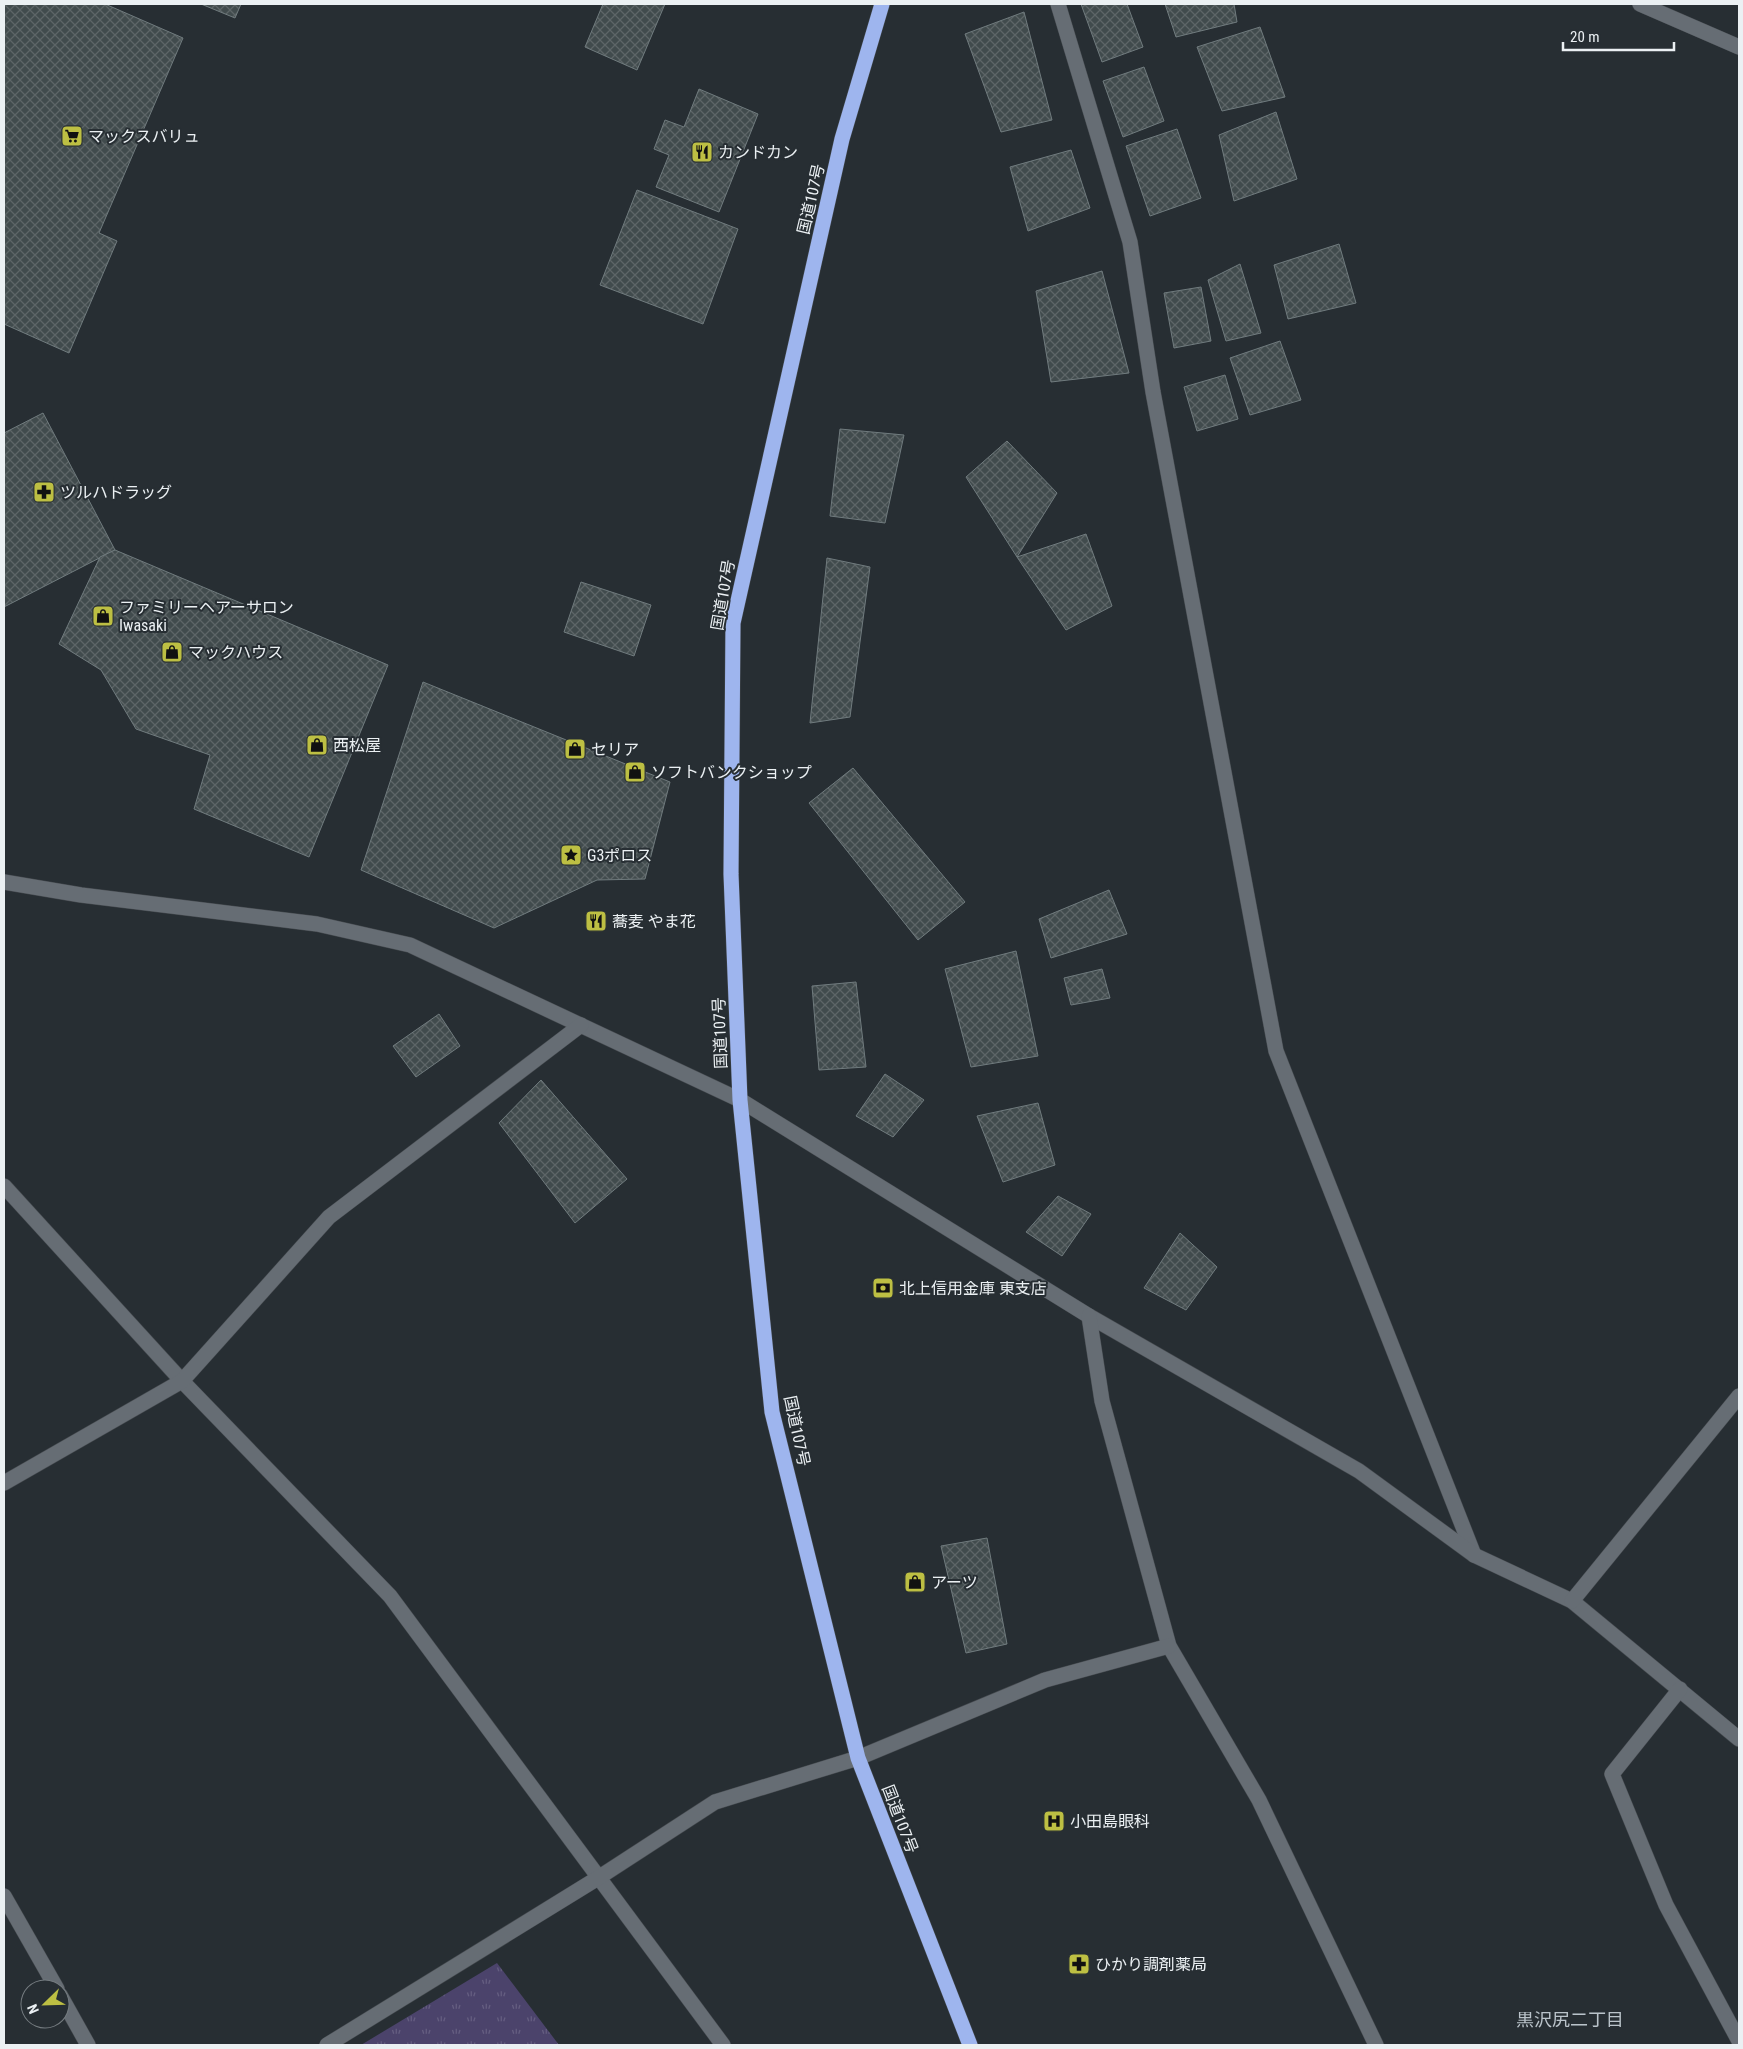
<svg xmlns="http://www.w3.org/2000/svg" width="1743" height="2049" viewBox="0 0 1743 2049" font-family="'Roboto Condensed','Noto Sans JP',sans-serif">
<style>
.grass{fill:url(#grass-tufts)}
.building{fill:url(#building-cross-hatch);stroke:#707b7e}
.lines{fill:none;stroke-linecap:round;stroke-linejoin:round}
.street-casing{stroke:#454a4f;stroke-width:16}
.secondary-casing{stroke:#454a4f;stroke-width:16}
.highway-casing{stroke:#454a4f;stroke-width:16}
.street{stroke:#666d74;stroke-width:15}
.secondary{stroke:#666d74;stroke-width:15}
.highway{stroke:#9eb5ee;stroke-width:15}
.labels{text-anchor:middle;dominant-baseline:central;stroke-width:4;stroke-linejoin:round;paint-order:stroke}
.poi-label{font-size:16px;fill:#ebf0f3;stroke:#272e33;text-anchor:start}
.street-label{font-size:16px;fill:#ebf0f3;stroke:#272e33}
.neighbourhood-label{font-size:18px;fill:#bac3ca;stroke:#272e33}
</style>
<defs>
<pattern id="grass-tufts" width="24" height="20" patternUnits="userSpaceOnUse" patternTransform="scale(1.25)"><rect width="24" height="20" fill="#4b436b"/><path d="M3 7l-1-3M5 7V3M7 7l1-3M15 17l-1-3M17 17v-4M19 17l1-3" fill="none" stroke="#655e81"/></pattern>
<pattern id="building-cross-hatch" width="8" height="8" patternUnits="userSpaceOnUse" patternTransform="scale(1.25)"><rect width="8" height="8" fill="#414b4d"/><path d="M0 0l8 8M0 8l8-8" fill="none" stroke="#5d6567"/></pattern>
</defs>
<rect width="100%" height="100%" fill="#272e33"/>
<polygon class="grass" points="497,1963 559,2045 361,2045"/>
<g class="building">
<polygon points="4,4 105,4 183,38 99,233 117,241 69,353 4,324"/>
<polygon points="201,4 241,4 235,18"/>
<polygon points="603,4 665,4 637,70 585,47"/>
<polygon points="1081,4 1127,4 1143,47 1102,62"/>
<polygon points="1165,4 1234,4 1237,22 1176,37"/>
<polygon points="1024,12 1052,120 1001,132 965,34"/>
<polygon points="1260,27 1285,97 1222,111 1197,47"/>
<polygon points="1144,67 1164,121 1123,137 1103,81"/>
<polygon points="699,89 758,114 719,212 656,187 669,155 654,149 665,120 684,127"/>
<polygon points="1276,112 1297,179 1234,201 1219,135"/>
<polygon points="1177,129 1201,198 1150,216 1126,146"/>
<polygon points="1071,150 1090,208 1028,231 1010,167"/>
<polygon points="637,190 738,229 703,324 600,285"/>
<polygon points="1339,244 1356,303 1288,319 1274,265"/>
<polygon points="1240,264 1261,333 1226,341 1208,280"/>
<polygon points="1102,271 1129,373 1051,382 1036,291"/>
<polygon points="1201,287 1211,341 1174,348 1164,293"/>
<polygon points="1280,341 1301,400 1250,415 1230,358"/>
<polygon points="1225,375 1238,419 1197,431 1184,387"/>
<polygon points="43,413 115,550 4,607 4,433"/>
<polygon points="840,429 904,435 885,523 830,516"/>
<polygon points="1007,441 1057,493 1017,557 966,477"/>
<polygon points="1086,534 1112,606 1066,630 1017,557"/>
<polygon points="115,550 388,665 309,857 194,809 210,755 136,729 101,670 59,644 100,557"/>
<polygon points="827,558 870,567 850,717 810,723"/>
<polygon points="581,582 651,605 634,656 564,632"/>
<polygon points="423,682 670,782 645,879 597,880 494,928 361,870"/>
<polygon points="853,768 965,902 918,940 809,803"/>
<polygon points="1109,890 1127,934 1051,958 1039,919"/>
<polygon points="1016,951 1038,1056 971,1067 945,969"/>
<polygon points="1102,969 1110,998 1071,1005 1064,978"/>
<polygon points="856,982 866,1067 819,1070 812,986"/>
<polygon points="439,1014 460,1046 416,1077 393,1046"/>
<polygon points="885,1074 924,1100 893,1137 856,1116"/>
<polygon points="541,1080 627,1179 575,1223 499,1123"/>
<polygon points="1038,1103 1055,1165 1003,1182 977,1116"/>
<polygon points="1058,1196 1091,1214 1062,1256 1026,1232"/>
<polygon points="1180,1233 1217,1267 1186,1310 1144,1288"/>
<polygon points="987,1538 1007,1644 966,1653 941,1546"/>
</g>
<g class="lines">
<g class="street-casing">
<g id="street">
<polyline points="1058,4 1130,242 1153,392 1276,1051 1474,1555"/>
<polyline points="4,882 81,895 317,924 410,945 740,1100 1089,1316 1359,1471 1474,1555 1572,1601 1739,1739"/>
<polyline points="4,1186 182,1381 390,1596 723,2045"/>
<polyline points="1089,1316 1102,1401 1169,1646 1259,1800 1376,2045"/>
<polyline points="4,1483 182,1381 329,1217 581,1025"/>
<polyline points="1572,1601 1739,1396"/>
<polyline points="1680,1689 1612,1774 1666,1905 1739,2041"/>
<polyline points="4,1896 57,1989"/>
<polyline points="60,1995 88,2045"/>
<polyline points="327,2045 598,1878 715,1802 858,1758 1045,1680 1169,1646"/>
</g>
</g>
<g class="secondary-casing">
<polyline id="secondary" points="1640,4 1739,47"/>
</g>
<g class="highway-casing">
<polyline id="highway" points="882,4 842,139 733,623 731,874 740,1100 772,1412 858,1758 970,2045"/>
</g>
<use href="#street" class="street"/>
<use href="#secondary" class="secondary"/>
<use href="#highway" class="highway"/>
</g>
<defs>
<g id="supermarket-square" transform="scale(1.125)"><rect x="-9" y="-9" width="18" height="18" rx="4" fill="#bdbf43" stroke="#272e33"/><path d="M-6-5.5h2.5l.6 2H6L4.5 2H-2.5L-4.4-4H-6ZM-1.5 3.2a1.3 1.3 0 1 0 .1 0ZM3 3.2a1.3 1.3 0 1 0 .1 0Z" fill="#111"/></g>
<g id="restaurant-square" transform="scale(1.125)"><rect x="-9" y="-9" width="18" height="18" rx="4" fill="#bdbf43" stroke="#272e33"/><path d="M-5-6h1v4h1v-4h1v4h1v-4h1v5L-1.5 .5V6h-2V.5L-5-1ZM5-6V6H3V1.5H1.5Q1.5-4 5-6Z" fill="#111"/></g>
<g id="pharmacy-square" transform="scale(1.125)"><rect x="-9" y="-9" width="18" height="18" rx="4" fill="#bdbf43" stroke="#272e33"/><path d="M-2-6h4v4h4v4h-4v4h-4v-4h-4v-4h4Z" fill="#111"/></g>
<g id="shop-square" transform="scale(1.125)"><rect x="-9" y="-9" width="18" height="18" rx="4" fill="#bdbf43" stroke="#272e33"/><path d="M-5-2.5h2.3a2.7 3.5 0 0 1 5.4 0H5L5.5 6h-11ZM-1.5-2.5h3a1.5 2.3 0 0 0-3 0Z" fill="#111"/></g>
<g id="sight-square" transform="scale(1.125)"><rect x="-9" y="-9" width="18" height="18" rx="4" fill="#bdbf43" stroke="#272e33"/><path d="M0-6L1.8-2.2L6-1.7L2.9 1.2L3.7 5.4L0 3.3L-3.7 5.4L-2.9 1.2L-6-1.7L-1.8-2.2Z" fill="#111"/></g>
<g id="bank-square" transform="scale(1.125)"><rect x="-9" y="-9" width="18" height="18" rx="4" fill="#bdbf43" stroke="#272e33"/><path d="M-6-4H6V4H-6ZM0-2.3a2.3 2.3 0 1 0 0 4.6a2.3 2.3 0 1 0 0-4.6Z" fill="#111"/></g>
<g id="hospital-square" transform="scale(1.125)"><rect x="-9" y="-9" width="18" height="18" rx="4" fill="#bdbf43" stroke="#272e33"/><path d="M-5-5h3v3.5h4V-5h3V5h-3V1.5h-4V5h-3Z" fill="#111"/></g>
</defs>
<g fill-rule="evenodd">
<use href="#supermarket-square" x="72" y="136"/>
<use href="#restaurant-square" x="702" y="152"/>
<use href="#pharmacy-square" x="44" y="492"/>
<use href="#shop-square" x="103" y="616"/>
<use href="#shop-square" x="172" y="652"/>
<use href="#shop-square" x="317" y="745"/>
<use href="#shop-square" x="575" y="749"/>
<use href="#shop-square" x="635" y="772"/>
<use href="#sight-square" x="571" y="855"/>
<use href="#restaurant-square" x="596" y="921"/>
<use href="#bank-square" x="883" y="1288"/>
<use href="#shop-square" x="915" y="1582"/>
<use href="#hospital-square" x="1054" y="1821"/>
<use href="#pharmacy-square" x="1079" y="1964"/>
</g>
<g class="labels">
<g class="poi-label">
<text x="88" y="136">マックスバリュ</text>
<text x="718" y="152">カンドカン</text>
<text x="60" y="492">ツルハドラッグ</text>
<text x="119" y="607">ファミリーヘアーサロン<tspan x="119" dy="18">Iwasaki</tspan></text>
<text x="188" y="652">マックハウス</text>
<text x="333" y="745">西松屋</text>
<text x="591" y="749">セリア</text>
<text x="651" y="772">ソフトバンクショップ</text>
<text x="587" y="855">G3ポロス</text>
<text x="612" y="921">蕎麦 やま花</text>
<text x="899" y="1288">北上信用金庫 東支店</text>
<text x="931" y="1582">アーツ</text>
<text x="1070" y="1821">小田島眼科</text>
<text x="1095" y="1964">ひかり調剤薬局</text>
</g>
<g class="street-label">
<text transform="translate(811 199) rotate(-77)">国道107号</text>
<text transform="translate(723 595) rotate(-80)">国道107号</text>
<text transform="translate(720 1033) rotate(-92)">国道107号</text>
<text transform="translate(797 1431) rotate(78)">国道107号</text>
<text transform="translate(900 1819) rotate(69)">国道107号</text>
</g>
<g class="neighbourhood-label">
<text x="1570" y="2019">黒沢尻二丁目</text>
</g>
</g>
<rect width="1743" height="2049" fill="none" stroke="#ebf0f3" stroke-width="10"/>
<g transform="translate(45 2004) rotate(247)"><circle r="24" fill="#272e33" stroke="#757c80"/>
<path d="M0-4L9 19L0 12L-9 19Z" fill="#bdbf43"/>
<text y="-8" font-size="14" font-weight="bold" text-anchor="middle" fill="#ebf0f3">N</text>
</g>
<path d="M1563 42v8h111v-8" fill="none" stroke="#ebf0f3" stroke-width="2.5"/>
<text x="1570" y="42" font-size="15" fill="#ebf0f3" stroke="#272e33" stroke-width="4" paint-order="stroke">20 m</text>
</svg>
